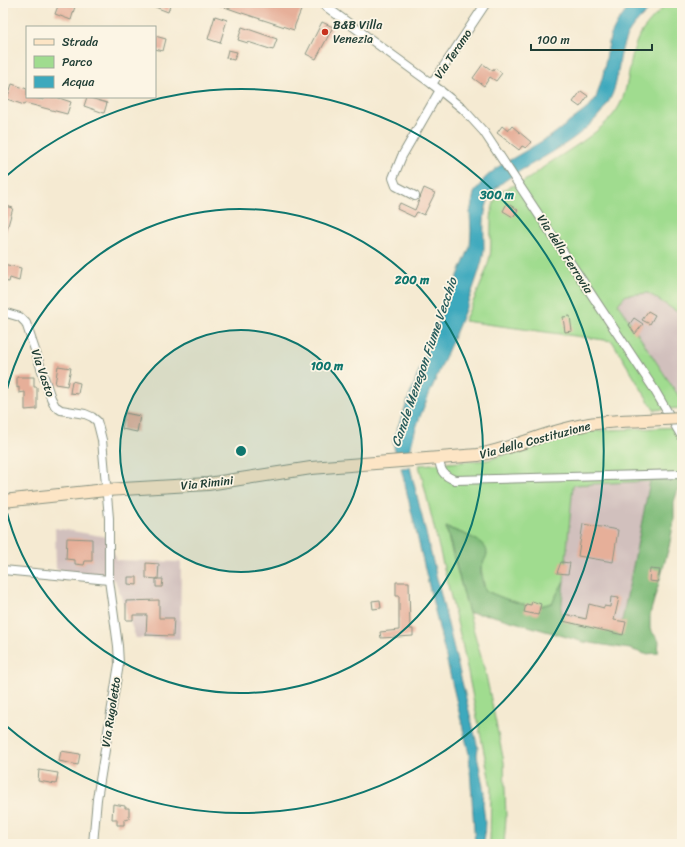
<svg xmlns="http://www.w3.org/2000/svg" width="685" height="847" viewBox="0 0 685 847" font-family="Sriracha,sans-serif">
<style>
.industrial{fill:#d1c0bd}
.green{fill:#a0dc8f;stroke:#608c62}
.forest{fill:#80bc7a;stroke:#507c57}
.water{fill:#3da9bd;stroke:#2e7378}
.building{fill:#e6af99}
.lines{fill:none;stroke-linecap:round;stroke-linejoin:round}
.minor-casing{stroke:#8a9483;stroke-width:10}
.secondary-casing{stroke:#8a9483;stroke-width:14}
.minor{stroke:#fff;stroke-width:8}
.secondary{stroke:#fde5c5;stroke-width:12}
.secondary-bridge-casing{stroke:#8a9483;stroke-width:14;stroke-linecap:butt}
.secondary-bridge{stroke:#fde5c5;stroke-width:12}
.ring{fill:none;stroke:#0f766e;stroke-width:2}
.poi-dot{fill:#c8321e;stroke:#fcf5e5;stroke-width:1.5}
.labels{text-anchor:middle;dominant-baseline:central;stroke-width:3.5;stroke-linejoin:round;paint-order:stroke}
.poi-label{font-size:12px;fill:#1f3d34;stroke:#fcf5e5;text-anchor:start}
.street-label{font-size:12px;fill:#1f3d34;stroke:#fcf5e5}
.water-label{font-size:13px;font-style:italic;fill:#285d5d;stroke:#fcf5e5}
.centre{fill:#0f766e;stroke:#fcf5e5;stroke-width:2}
.ring-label{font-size:12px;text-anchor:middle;font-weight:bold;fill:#0f766e;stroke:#fcf5e5;stroke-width:3.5;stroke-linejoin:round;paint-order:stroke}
</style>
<rect width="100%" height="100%" fill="#fcf5e5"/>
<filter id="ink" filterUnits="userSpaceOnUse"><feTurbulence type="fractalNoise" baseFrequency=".025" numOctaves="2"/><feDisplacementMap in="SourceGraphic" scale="8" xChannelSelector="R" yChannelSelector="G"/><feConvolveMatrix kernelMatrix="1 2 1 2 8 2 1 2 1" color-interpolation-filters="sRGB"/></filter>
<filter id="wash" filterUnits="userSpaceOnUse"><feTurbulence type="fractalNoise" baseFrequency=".012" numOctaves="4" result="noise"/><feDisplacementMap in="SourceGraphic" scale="16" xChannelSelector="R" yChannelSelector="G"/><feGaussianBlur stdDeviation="0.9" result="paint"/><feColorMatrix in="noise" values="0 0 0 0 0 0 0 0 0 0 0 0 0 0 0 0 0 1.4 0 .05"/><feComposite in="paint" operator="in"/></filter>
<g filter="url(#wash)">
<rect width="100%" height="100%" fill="#f5ead2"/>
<g class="industrial">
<polygon points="648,293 682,315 682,401 618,304 626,295"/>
<polygon points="650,481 622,626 561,614 573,485"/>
<polygon points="55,528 107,537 117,560 181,562 180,639 136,638 115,580 56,569"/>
</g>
<g class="green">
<path d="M667 3H682V315L648 293 626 295 618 304 682 401V408L654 410 612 341 464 321C474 300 485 278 490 256 493 239 486 204 501 192 508 186 519 185 526 180 534 176 540 169 548 164 570 149 595 136 613 115 630 95 627 67 636 43 641 28 657 15 667 3Z"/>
<path d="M682 427V483H680L670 475 660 479 650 481 573 485 564 581 552 603C548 604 544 605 540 606 527 608 496 596 485 590L481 568 487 554 467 535 446 527 449 541 486 675 504 762 506 818 504 844H490L491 787 462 643 419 465 487 460 584 431Z"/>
</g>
<path class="forest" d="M670 475 680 483 674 502V521L669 547 650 614V629L659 641 658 653 645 654 630 649 584 642 490 615 469 613 446 527C456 532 487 539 487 553 487 558 482 563 481 568 480 574 483 583 485 590 496 596 527 608 540 606 544 605 548 604 552 603L564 581 561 614 621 626 650 481 660 479Z"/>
<g class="water">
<path d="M632 3H656C645 15 631 25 625 40 617 60 620 82 609 101 592 130 560 148 532 164 520 171 507 178 497 187 481 203 484 228 484 248 484 255 481 264 479 271 467 309 450 345 435 381 425 404 414 428 410 452L395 453 393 440 424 357 470 247 471 231 470 213 474 193 485 178 498 167 551 136 588 108 596 98 603 75 610 37 617 23Z"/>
<polygon points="410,467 478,748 477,755 484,792 483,804 485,821 484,844 475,844 469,754 401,468"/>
</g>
<g id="blocks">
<g class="building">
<polygon points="59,3 76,3 71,20 55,14"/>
<polygon points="145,3 171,3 168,12"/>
<polygon points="216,3 231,3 243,6 243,3 304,3 295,25 294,30 239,12 216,4"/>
<polygon points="215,16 227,20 220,43 208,39"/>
<polygon points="322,22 333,27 316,59 306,54"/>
<polygon points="242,27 277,39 273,50 248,42 248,43 238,40"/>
<polygon points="155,36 166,39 163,51 155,49"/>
<polygon points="228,50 237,52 234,60 226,58"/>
<polygon points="483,64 493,71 495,68 502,73 496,81 490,77 484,86 473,78"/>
<polygon points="12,84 27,89 27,97 44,100 44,97 56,97 71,102 67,114 25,103 24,105 7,99"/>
<polygon points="581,91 588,96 580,107 573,102"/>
<polygon points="87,97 107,103 104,113 84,106"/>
<polygon points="502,126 508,131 512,126 531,142 526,148 522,146 519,150 497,133"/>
<polygon points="424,188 435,193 424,215 417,212 414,217 397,209 400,203 415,210"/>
<polygon points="507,203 518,210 513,217 503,211"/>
<polygon points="3,205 13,208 5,236 3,236"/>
<polygon points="3,264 21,268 19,281 10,278 9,282 3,281"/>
<polygon points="648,311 655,315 650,324 642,320"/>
<polygon points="570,316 572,331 565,332 563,317"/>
<polygon points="634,318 643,324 635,334 629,325"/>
<polygon points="58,366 71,368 67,386 55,384"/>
<polygon points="17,377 34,377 34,387 37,387 37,409 25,410 25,392 19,393 19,387 17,388"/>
<polygon points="72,381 80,383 78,394 70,393"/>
<polygon points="125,413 140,416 137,432 122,429"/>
<polygon points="583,524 618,530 613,562 578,556"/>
<polygon points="67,538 92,539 92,561 85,561 84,565 75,564 75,560 66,559"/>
<polygon points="561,562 570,563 568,574 557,573"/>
<polygon points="146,563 159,564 158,579 146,578"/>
<polygon points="650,569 660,570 658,582 649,581"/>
<polygon points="128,577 137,577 137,585 128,584"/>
<polygon points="156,579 163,579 162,587 156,587"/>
<polygon points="396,582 409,582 410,629 413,629 413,636 381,638 380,632 399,630 399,596 396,596"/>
<polygon points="611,597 619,598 614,620 626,622 623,635 563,621 565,614 586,619 589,604 604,608 604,606 610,607"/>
<polygon points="159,600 159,618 174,618 173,636 146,635 147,615 133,615 133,620 126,620 126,601"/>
<polygon points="380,600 381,608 373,609 372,601"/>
<polygon points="532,601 541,604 538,615 524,612 526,604 531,605"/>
<polygon points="61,751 80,754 78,765 59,761"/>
<polygon points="39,770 58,773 56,784 38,781"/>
<polygon points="113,804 125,806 125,808 129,808 129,819 124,820 124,825 117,825 117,819 112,819"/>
</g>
</g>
</g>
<g filter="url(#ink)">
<use href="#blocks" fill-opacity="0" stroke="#8a9483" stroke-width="1"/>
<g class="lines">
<g class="minor-casing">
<g id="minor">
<polyline points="321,3 432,84 463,109 484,132 654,389 682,437"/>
<polyline points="432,84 486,3"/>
<polyline points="415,196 396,186 393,178 402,156 440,90"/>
<polyline points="3,312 20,317 26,323 51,398 55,406 61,410 85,414 92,417 97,421 99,428 102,440 109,518 109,580 118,646 119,664 97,799 93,844"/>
<path d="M439 458C440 470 443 476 455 480L682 474"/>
<polyline points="3,570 109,580"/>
</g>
</g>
<g class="secondary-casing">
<path id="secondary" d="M3 501 106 490 208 484 311 468 478 455C515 448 548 431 584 425 604 421 625 421 645 420"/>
</g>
<use href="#minor" class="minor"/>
<use href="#secondary" class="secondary"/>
<g class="secondary-bridge-casing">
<polyline id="secondary-bridge" points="645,420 682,418"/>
</g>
<use href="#secondary-bridge" class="secondary-bridge"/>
</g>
</g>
<circle cx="241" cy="451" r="121" fill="#0f766e" fill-opacity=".12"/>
<g class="ring">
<circle cx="241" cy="451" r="121"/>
<path d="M3 407A242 242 0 1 1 3 495"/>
<path d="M4 178A362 362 0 1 1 4 724"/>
</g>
<circle class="poi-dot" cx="325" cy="32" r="4"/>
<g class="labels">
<g class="poi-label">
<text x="333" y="25">B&amp;B Villa<tspan x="333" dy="14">Venezia</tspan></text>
</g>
<g class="street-label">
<text transform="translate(453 54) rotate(-56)">Via Teramo</text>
<text transform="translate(565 254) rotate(57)">Via della Ferrovia</text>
<text transform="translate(43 373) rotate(71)">Via Vasto</text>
<text transform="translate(535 440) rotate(-15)">Via della Costituzione</text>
<text transform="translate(207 483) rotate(-6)">Via Rimini</text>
<text transform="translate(111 712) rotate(-81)">Via Rugoletto</text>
</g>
<g class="water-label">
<text transform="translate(424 362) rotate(-71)">Canale Menegon Fiume Vecchio</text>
</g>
</g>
<circle cx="241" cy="451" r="6" class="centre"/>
<g class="ring-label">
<text x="497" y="199">300 m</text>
<text x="412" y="284">200 m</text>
<text x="327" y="370">100 m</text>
</g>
<rect width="685" height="847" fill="none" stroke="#fcf5e5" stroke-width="16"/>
<rect x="26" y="26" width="130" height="72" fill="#fcf5e5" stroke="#a4ab9e"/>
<rect x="34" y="39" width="20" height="6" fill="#fde5c5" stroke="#a4ab9e"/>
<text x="62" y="46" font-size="12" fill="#1f3d34">Strada</text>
<rect x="34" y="56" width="20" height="12" fill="#a0dc8f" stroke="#a4ab9e"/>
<text x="62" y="66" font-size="12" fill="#1f3d34">Parco</text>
<rect x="34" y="76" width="20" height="12" fill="#3da9bd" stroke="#a4ab9e"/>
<text x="62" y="86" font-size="12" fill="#1f3d34">Acqua</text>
<path d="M531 44v6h121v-6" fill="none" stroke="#1f3d34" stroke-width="2"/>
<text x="537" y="44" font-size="12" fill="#1f3d34" stroke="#fcf5e5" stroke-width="3" paint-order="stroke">100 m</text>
</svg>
